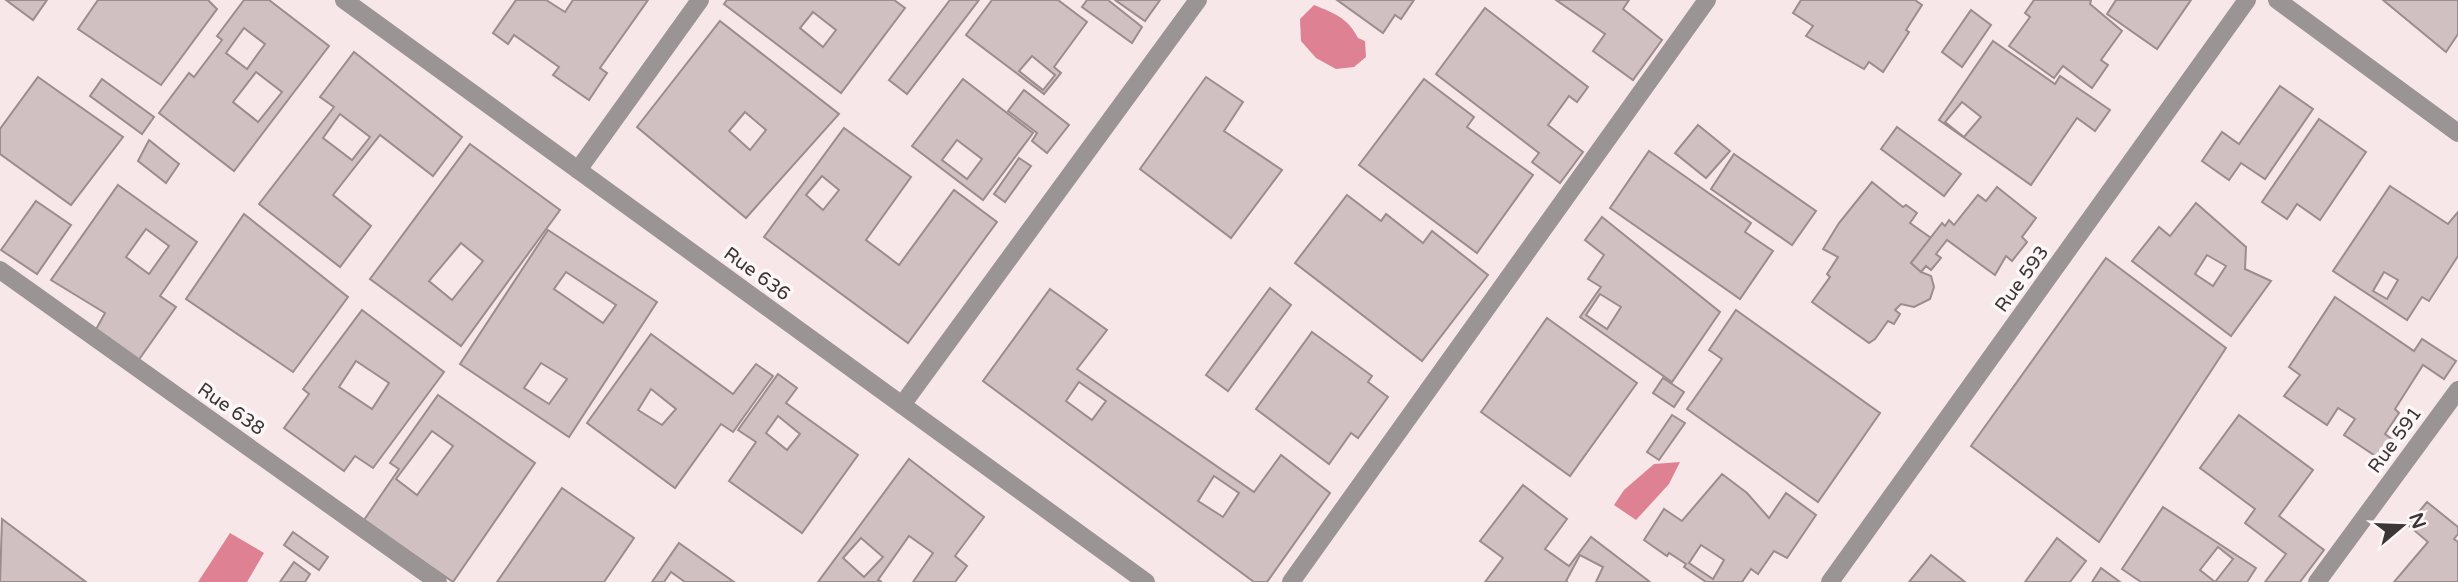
<svg xmlns="http://www.w3.org/2000/svg" width="2458" height="582" viewBox="0 0 2458 582" font-family="'Varela Round',sans-serif">
<style>
.water{fill:#de8293}
.building{fill:#d0c0c2;stroke:#9b8c8e;stroke-width:2;fill-rule:evenodd}
.lines{fill:none;stroke-linecap:round;stroke-linejoin:round}
.minor{stroke:#9b9495;stroke-width:18}
.labels{text-anchor:middle;dominant-baseline:central;stroke-width:7;stroke-linejoin:round;paint-order:stroke}
.street-label{font-size:19px;fill:#3d3637;stroke:#fef7f8}
</style>
<rect width="100%" height="100%" fill="#f8e7e9"/>
<g class="water">
<path d="M1314 5C1334 13 1348 18 1358 38L1365 41 1366 57 1354 67 1336 69 1316 58 1301 41 1300 19Z"/>
<polygon points="1680,462 1669,484 1636,520 1614,505 1624,490 1654,464"/>
<polygon points="230,533 264,553 247,582 198,582"/>
</g>
<g class="building">
<polygon points="6,0 47,0 33,20"/>
<polygon points="98,0 208,0 217,9 161,85 78,29"/>
<path d="M244 0H269L329 46 234 171 159 113 189 73 194 77 222 40 217 36ZM244 28 265 44 247 69 226 53ZM256 72 282 92 258 122 233 102Z"/>
<polygon points="516,0 546,0 565,12 573,0 648,0 600,68 607,73 589,100 553,75 559,67 514,35 508,44 493,33"/>
<path d="M727 0H894L905 8 841 93 724 4ZM813 12 836 30 823 47 800 28Z"/>
<polygon points="950,0 979,0 907,94 889,80"/>
<path d="M992 0H1058L1087 22 1054 67 1061 73 1044 94 966 35ZM1032 56 1055 75 1043 90 1019 71Z"/>
<polygon points="1087,0 1108,0 1142,27 1132,43 1082,7"/>
<polygon points="1115,0 1160,0 1145,21"/>
<polygon points="1337,0 1414,0 1401,19 1395,15 1383,33"/>
<polygon points="1556,0 1629,0 1623,9 1662,40 1633,80 1593,51 1605,34"/>
<polygon points="1801,0 1915,0 1922,5 1906,30 1909,32 1883,72 1869,62 1864,69 1806,36 1813,26 1793,13"/>
<polygon points="2034,0 2091,0 2090,4 2122,31 2101,60 2108,65 2092,88 2063,66 2054,78 2009,46 2030,17 2025,13"/>
<polygon points="2116,0 2191,0 2157,49 2107,14"/>
<polygon points="2383,0 2458,0 2458,34 2446,52"/>
<polygon points="1485,8 1588,87 1577,102 1569,96 1548,125 1583,152 1560,183 1532,162 1539,153 1436,74"/>
<polygon points="1971,10 1991,25 1962,67 1942,52"/>
<path d="M720 21 839 114 746 218 637 127ZM745 112 766 130 750 150 729 131Z"/>
<path d="M1993 41 2055 84 2060 76 2110 110 2095 131 2077 118 2031 185 1939 120ZM1962 102 1981 117 1964 137 1945 122Z"/>
<path d="M354 52 462 137 433 176 380 135 333 195 371 226 340 267 259 204 334 107 320 97ZM340 114 370 137 352 160 323 138Z"/>
<polygon points="38,77 123,137 71,205 0,154 0,129"/>
<polygon points="1206,77 1243,102 1224,131 1282,170 1231,238 1140,169"/>
<polygon points="102,79 154,117 142,134 90,96"/>
<path d="M963 79 1033 133 983 200 912 146ZM957 140 982 159 967 179 942 160Z"/>
<polygon points="1424,79 1474,117 1467,127 1533,175 1477,253 1359,165"/>
<polygon points="2280,86 2313,109 2265,179 2241,163 2229,180 2202,161 2222,132 2239,144"/>
<polygon points="1024,90 1069,125 1047,153 1032,141 1037,133 1008,111"/>
<polygon points="2319,119 2366,152 2320,220 2297,204 2287,219 2262,202"/>
<polygon points="1698,125 1730,151 1706,178 1675,153"/>
<polygon points="1897,127 1961,174 1944,196 1881,149"/>
<path d="M844 128 911 177 866 240 899 265 954 190 997 222 908 343 764 237ZM822 176 839 190 823 210 806 195Z"/>
<polygon points="149,140 179,164 166,183 138,161"/>
<path d="M470 144 560 210 461 346 370 279ZM461 243 483 261 452 300 429 281Z"/>
<polygon points="1649,151 1751,223 1745,232 1773,251 1740,299 1610,208"/>
<polygon points="1734,154 1816,211 1792,245 1711,189"/>
<polygon points="1019,158 1031,166 1005,202 994,194"/>
<polygon points="1872,182 1903,207 1906,205 1917,213 1910,223 1931,238 1911,263 1921,272 1931,276 1934,287 1930,299 1914,307 1901,304 1895,310 1900,314 1894,324 1888,321 1875,339 1869,343 1812,302 1830,277 1827,274 1838,257 1823,249 1839,223"/>
<path d="M118 185 197 242 160 296 176 307 138 361 94 333 105 313 51 280ZM146 229 169 246 149 274 126 257Z"/>
<path d="M2390 186 2448 224 2458 212V256L2429 301 2422 297 2407 320 2333 271ZM2384 272 2398 280 2387 299 2373 291Z"/>
<polygon points="1997,187 2036,218 2022,237 2027,242 2012,261 2006,256 1995,275 1947,240 1936,254 1941,258 1931,270 1926,266 1921,272 1911,263 1942,223 1945,226 1949,220 1954,225 1978,195 1986,201"/>
<polygon points="1347,195 1381,221 1386,214 1423,243 1432,231 1488,275 1422,361 1295,263"/>
<polygon points="36,201 71,225 37,274 1,250"/>
<path d="M2196 203 2246 247 2245 269 2271 281 2231 336 2132 261 2159 227 2170 236ZM2207 255 2226 266 2213 286 2195 274Z"/>
<polygon points="244,214 348,297 293,372 186,299"/>
<path d="M1602 217 1720 312 1672 382 1580 317 1601 287 1588 279 1604 255 1585 240ZM1600 294 1621 307 1607 329 1586 315Z"/>
<path d="M548 230 657 302 569 437 460 364ZM566 272 616 305 603 323 554 289ZM541 363 567 379 549 404 524 388Z"/>
<polygon points="2106,258 2226,348 2099,542 1971,446"/>
<polygon points="1270,288 1291,305 1228,391 1206,375"/>
<path d="M1050 289 1107 330 1077 369 1254 492 1281 455 1330 493 1267 582H1254L983 381ZM1079 382 1106 401 1092 420 1066 401ZM1214 476 1239 493 1223 517 1198 501Z"/>
<polygon points="2335,297 2414,351 2422,339 2456,361 2444,379 2423,365 2395,409 2399,413 2385,434 2396,442 2383,461 2344,435 2355,419 2338,408 2327,425 2284,396 2300,375 2289,367"/>
<path d="M362 310 444 372 373 468 355 456 344 471 284 428 309 394 303 389ZM356 361 389 383 372 409 339 387Z"/>
<polygon points="1736,310 1880,413 1818,502 1687,409 1722,359 1709,350"/>
<polygon points="1547,318 1637,383 1570,476 1481,412"/>
<polygon points="1312,332 1372,376 1368,382 1388,397 1358,438 1351,433 1329,464 1256,409"/>
<path d="M651 334 733 394 756 364 773 376 733 432 721 424 675 488 587 423ZM651 389 676 409 662 425 638 410Z"/>
<path d="M778 374 797 388 786 403 858 455 802 533 729 481 756 442 738 430ZM778 416 800 434 787 450 766 433Z"/>
<polygon points="1663,378 1684,392 1674,407 1653,393"/>
<path d="M438 395 535 463 453 582 364 520 399 469 390 463ZM432 431 453 446 417 495 396 479Z"/>
<polygon points="1672,415 1685,423 1659,460 1647,452"/>
<polygon points="2239,415 2313,470 2279,516 2324,550 2300,582 2265,582 2286,554 2245,523 2255,509 2200,468"/>
<path d="M909 459 984 517 955 556 967 566 955 582H913L933 553 909 536 878 580 882 582H818ZM861 538 883 557 864 577 843 558Z"/>
<path d="M1722 474 1747 493 1769 518 1786 493 1816 515 1787 558 1774 551 1758 574 1751 569 1742 582H1706L1684 567 1686 564 1669 553 1667 556 1644 540 1664 509 1682 521ZM1701 545 1724 560 1713 579 1689 563Z"/>
<polygon points="1523,485 1567,519 1545,549 1569,566 1591,537 1650,582 1596,582 1603,567 1580,555 1566,581 1568,582 1485,582 1503,558 1480,541"/>
<polygon points="562,488 634,538 604,582 497,582"/>
<polygon points="2427,502 2458,527 2458,534 2454,539 2458,542 2458,582 2394,582 2428,542 2408,525"/>
<path d="M2163 507 2256 568 2247 582H2141L2122 569ZM2218 547 2233 559 2215 582 2200 570Z"/>
<polygon points="2,519 86,582 0,582"/>
<polygon points="293,532 328,557 319,570 284,545"/>
<polygon points="2057,538 2086,561 2070,582 2025,582"/>
<polygon points="679,543 734,582 685,582 671,572 664,582 652,582"/>
<polygon points="1931,555 1965,582 1909,582"/>
<polygon points="294,562 310,574 305,582 280,582"/>
<polygon points="2101,568 2120,582 2092,582"/>
</g>
<g class="lines">
<g class="minor">
<polyline points="344,0 1146,582"/>
<polyline points="2277,0 2458,133"/>
<polyline points="578,170 700,0"/>
<polyline points="0,270 438,582"/>
<polyline points="902,405 1198,0"/>
<polyline points="1291,582 1707,0"/>
<polyline points="1830,582 2247,0"/>
<polyline points="2317,582 2458,390"/>
</g>
</g>
<g class="labels">
<g class="street-label">
<text transform="translate(757 274) rotate(36)">Rue 636</text>
<text transform="translate(2022 279) rotate(-54)">Rue 593</text>
<text transform="translate(231 409) rotate(35)">Rue 638</text>
<text transform="translate(2395 440) rotate(-54)">Rue 591</text>
</g>
</g>
<g transform="translate(2402 526) rotate(71)" stroke="#fef7f8" stroke-width="5" paint-order="stroke">
<path d="M0-5L12 26L0 18L-12 26Z" fill="#3d3637"/>
<text y="-10" font-size="19" font-weight="bold" text-anchor="middle" fill="#3d3637">N</text>
</g>
</svg>
